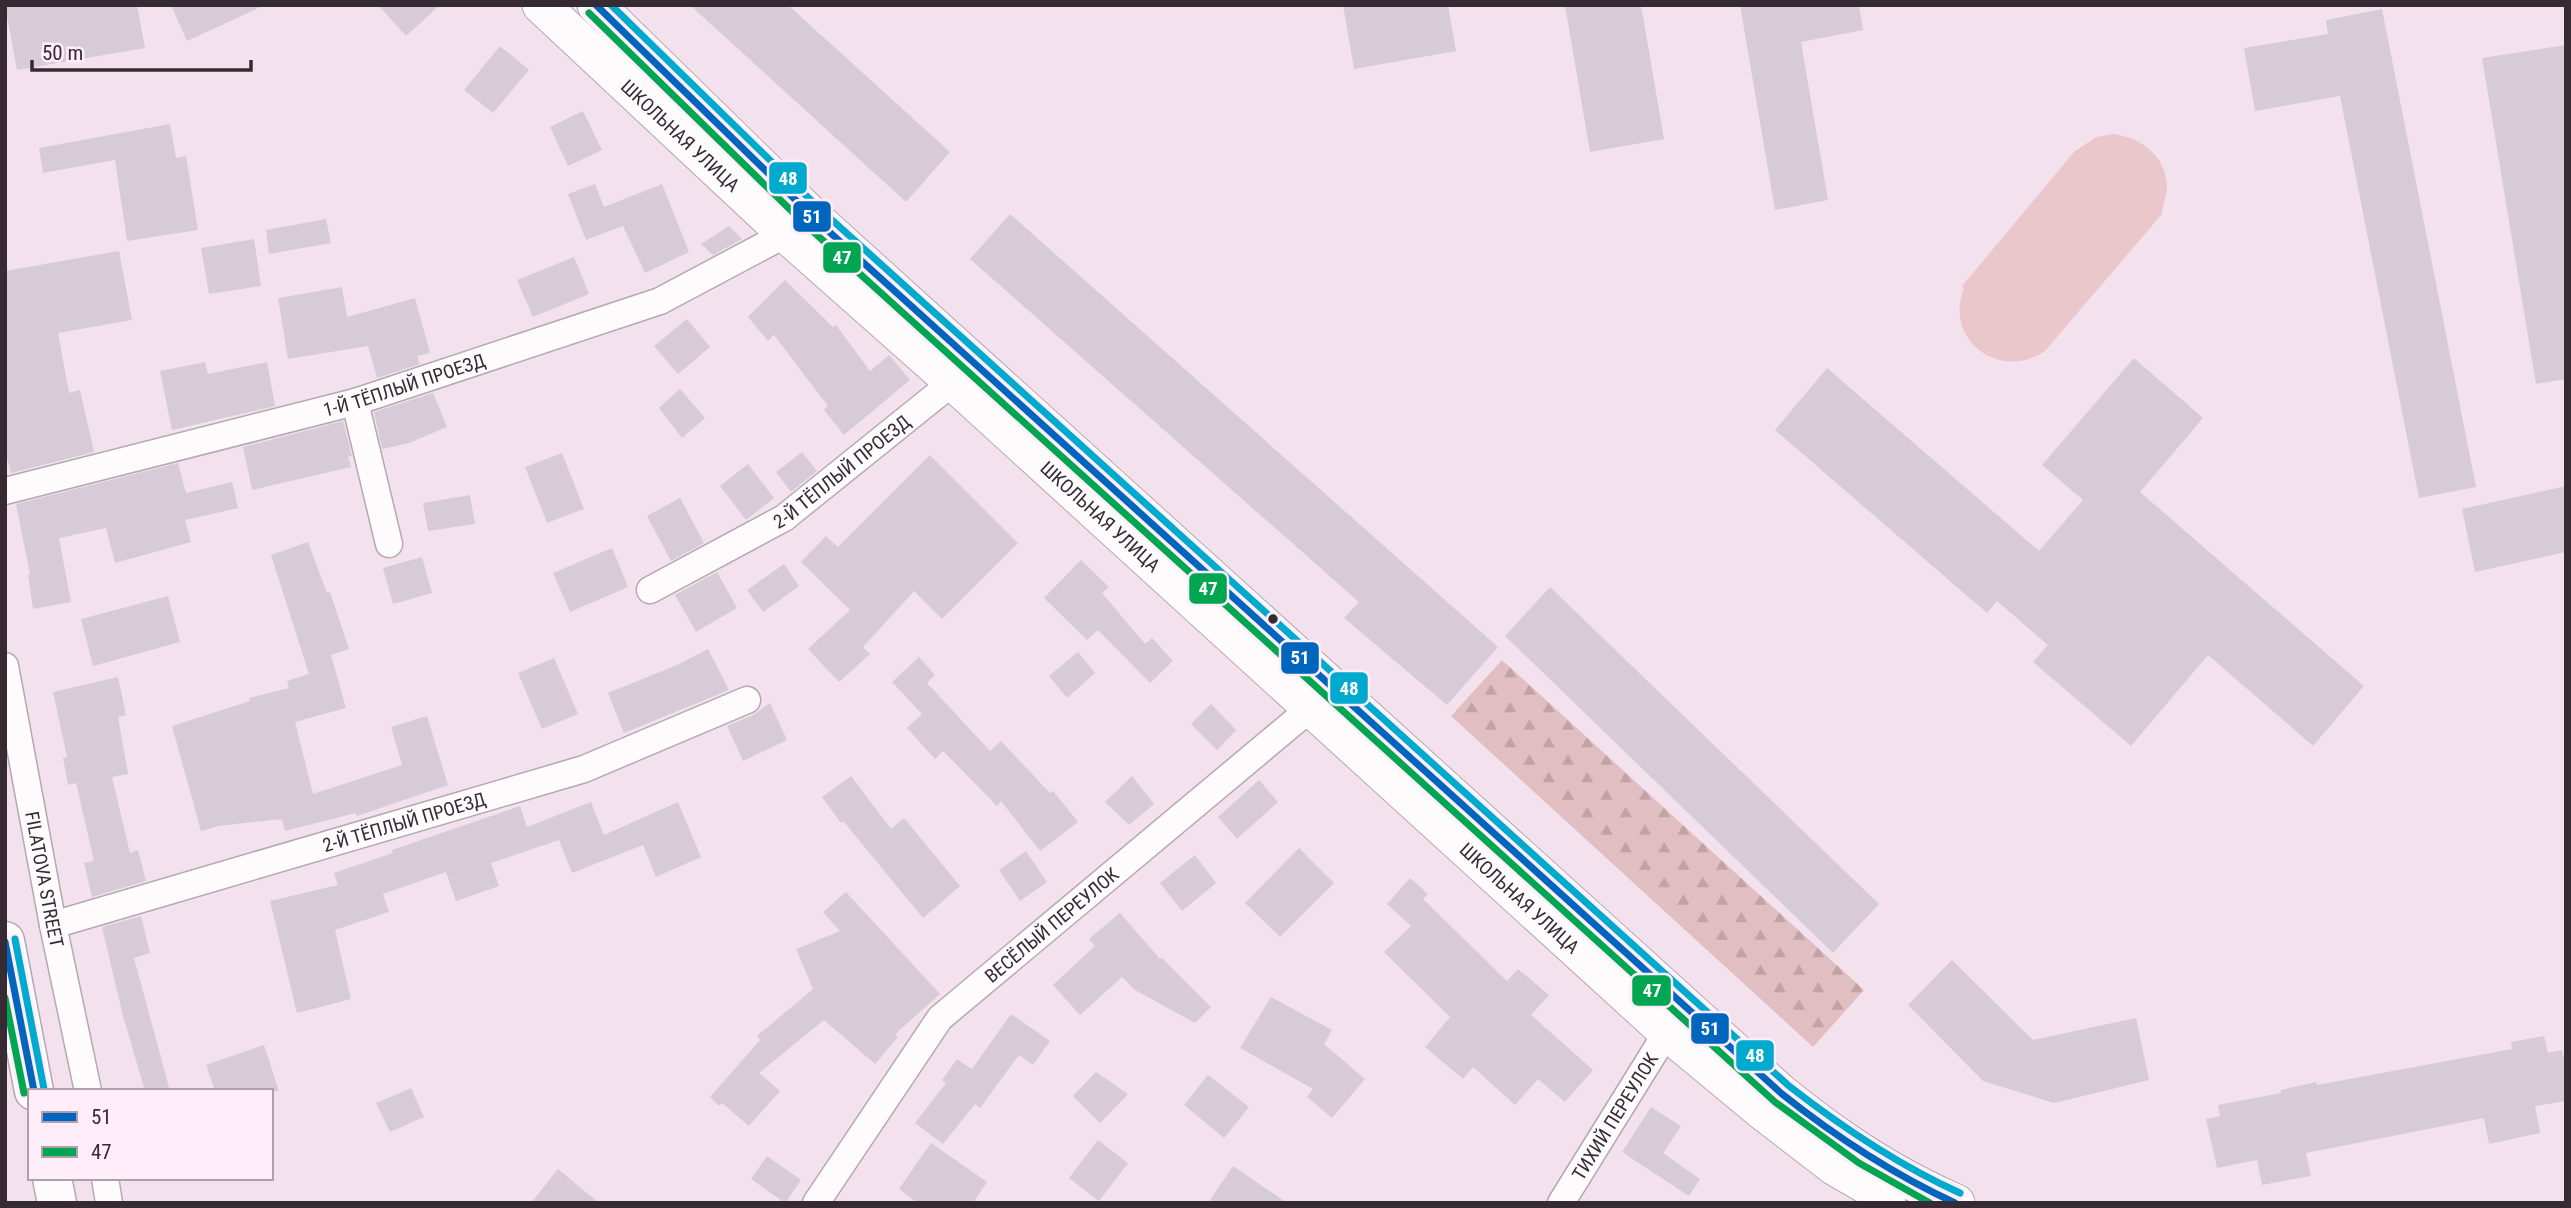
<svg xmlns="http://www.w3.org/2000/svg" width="2571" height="1208" viewBox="0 0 2571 1208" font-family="'Roboto Condensed',sans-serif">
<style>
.forest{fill:url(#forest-firs)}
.garden{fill:#e9c7ca}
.building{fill:#d6cbd6}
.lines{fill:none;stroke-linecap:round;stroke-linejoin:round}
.street-casing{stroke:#b5a8b2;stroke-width:29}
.secondary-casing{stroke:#b5a8b2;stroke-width:39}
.primary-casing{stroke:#b5a8b2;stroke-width:41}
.street{stroke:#fdfbfc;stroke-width:26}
.secondary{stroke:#fdfbfc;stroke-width:37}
.primary{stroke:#fdfbfc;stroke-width:38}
.bus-1-casing{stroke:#ffedfa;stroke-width:12}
.bus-2-casing{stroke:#ffedfa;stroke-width:12}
.bus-3-casing{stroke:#ffedfa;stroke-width:12}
.bus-1{stroke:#0065bd;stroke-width:7}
.bus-2{stroke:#00a651;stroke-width:7}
.bus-3{stroke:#00a9ce;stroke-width:7}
.bus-dot{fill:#362b33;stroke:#ffedfa;stroke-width:2.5}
.labels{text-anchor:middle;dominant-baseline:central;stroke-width:6;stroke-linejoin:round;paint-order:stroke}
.street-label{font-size:19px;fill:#362b33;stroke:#ffedfa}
.line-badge{stroke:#ffedfa;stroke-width:2.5}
.badge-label{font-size:19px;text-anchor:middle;font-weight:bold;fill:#fff}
</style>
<defs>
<pattern id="forest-firs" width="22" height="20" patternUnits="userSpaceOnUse" patternTransform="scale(1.75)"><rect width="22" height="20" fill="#e0bec1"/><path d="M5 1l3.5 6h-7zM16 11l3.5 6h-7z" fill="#c1a3a6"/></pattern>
</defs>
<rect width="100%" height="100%" fill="#f3e2ee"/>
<polygon class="forest" points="1502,660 1864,990 1813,1047 1451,716"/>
<path class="garden" d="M2113 134C2141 137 2167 157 2167 187 2167 196 2162 206 2162 214L2045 351C2000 382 1943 340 1964 288L1962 286 2074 152 2096 137Z"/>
<g class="building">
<polygon points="5,5 137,5 145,48 17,70"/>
<polygon points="171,5 265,5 187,41"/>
<polygon points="378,5 440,5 406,36"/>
<polygon points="690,5 788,5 950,152 906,202"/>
<polygon points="1343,5 1448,5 1456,51 1354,69"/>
<polygon points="1565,5 1641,5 1664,139 1590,152"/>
<polygon points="1740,5 1859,5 1863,30 1801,42 1828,200 1775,210"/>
<polygon points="2382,9 2476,487 2419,498 2340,96 2255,111 2244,48 2328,34 2326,20"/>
<polygon points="2566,45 2566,379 2536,384 2482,58"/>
<polygon points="500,46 529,70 493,113 464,90"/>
<polygon points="583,111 602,150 568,166 550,127"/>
<polygon points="170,124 176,158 186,156 198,230 127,241 115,160 43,173 39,148"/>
<polygon points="595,184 604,207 662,184 689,252 645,273 623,226 586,240 568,194"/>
<polygon points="1010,214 1498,647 1447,705 1344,618 1359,602 970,259"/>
<polygon points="326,219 331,243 269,254 266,230"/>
<polygon points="729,226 742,239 713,255 701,244"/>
<polygon points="254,239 261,286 209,294 201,248"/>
<polygon points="119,251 132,320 58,333 69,393 80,390 94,452 11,473 5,450 5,271"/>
<polygon points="574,257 589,294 533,317 517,280"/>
<polygon points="785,280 833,327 836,325 870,371 889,355 910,380 844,435 824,410 828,406 774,335 768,341 748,317"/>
<polygon points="342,287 347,317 415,298 430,353 417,356 420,364 377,378 368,346 288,359 278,298"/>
<polygon points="687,319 710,347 678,374 654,346"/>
<polygon points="2134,358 2203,418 2140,492 2364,686 2313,746 2208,655 2131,746 2033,662 2048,645 1997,601 1987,613 1775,430 1827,368 2039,551 2083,500 2042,465"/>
<polygon points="205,362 208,374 267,362 275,406 172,430 160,371"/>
<polygon points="680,389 705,418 682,438 659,408"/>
<polygon points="433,393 447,427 409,443 382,449 374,412"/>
<polygon points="343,421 352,456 348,457 351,467 252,490 243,447"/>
<polygon points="802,452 817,471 791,492 776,472"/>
<polygon points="562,453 584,509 547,523 525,467"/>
<polygon points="930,455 1018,543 942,619 914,591 863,647 870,654 839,682 808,649 850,610 801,562 826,536 838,547"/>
<polygon points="178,463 186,493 232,482 238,508 185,520 191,542 115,563 106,528 59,538 71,602 33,609 28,574 30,574 16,504"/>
<polygon points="748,464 774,498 746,520 720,486"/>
<polygon points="2566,486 2566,552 2475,572 2462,509"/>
<polygon points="470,495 475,524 428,531 423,503"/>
<polygon points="680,498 704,543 671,561 647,516"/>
<polygon points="308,542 327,593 330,592 349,649 331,655 346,708 295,722 313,794 402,765 391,727 427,716 448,785 357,816 356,813 285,831 282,819 218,826 201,831 172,726 250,701 249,698 289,688 287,681 309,674 271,555"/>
<polygon points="612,548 628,587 570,612 553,573"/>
<polygon points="422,557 432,593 393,604 383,568"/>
<polygon points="1081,560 1109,587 1102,593 1145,644 1152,638 1173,661 1150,683 1098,630 1087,640 1044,598"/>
<polygon points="784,564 799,586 763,612 747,590"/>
<polygon points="717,572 737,608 696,632 675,595"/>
<polygon points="1550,587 1879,904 1833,953 1505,636"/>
<polygon points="168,596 180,642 93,666 81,619"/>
<polygon points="708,649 729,690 624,733 608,693 677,665"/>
<polygon points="1078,652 1095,673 1067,698 1049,676"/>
<polygon points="919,657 935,675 927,683 990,751 1001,741 1050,793 1053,791 1078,822 1040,851 1001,801 997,806 943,751 935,759 907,728 922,714 892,682"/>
<polygon points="554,658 578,714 542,729 518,673"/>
<polygon points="118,677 126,715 118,717 128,774 112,777 130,853 138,850 146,881 92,897 84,863 94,861 76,783 68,785 63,758 67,757 53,692"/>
<polygon points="770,703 787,740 743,761 727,726 753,715"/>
<polygon points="1211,704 1236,730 1217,750 1191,724"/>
<polygon points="851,776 891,829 904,818 960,886 923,918 844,822 841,823 822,797"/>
<polygon points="1132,776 1154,804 1129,825 1105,802"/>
<polygon points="1259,780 1278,802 1237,839 1218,817"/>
<polygon points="591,802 604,835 678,802 701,857 656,877 643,845 572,873 559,840 491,863 499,886 456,901 446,872 383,894 389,912 335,930 351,999 297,1013 270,901 338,885 334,873 393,853 392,850 520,806 527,827"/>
<polygon points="1299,848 1334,883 1280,937 1245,903"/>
<polygon points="1026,851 1047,882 1020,901 999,870"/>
<polygon points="1195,855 1216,883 1182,911 1160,883"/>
<polygon points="1410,878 1428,894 1423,899 1507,981 1518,969 1549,995 1531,1015 1593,1070 1565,1102 1538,1079 1515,1105 1473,1067 1463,1079 1425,1047 1450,1017 1384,952 1411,926 1387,904"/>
<polygon points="846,892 940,994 895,1034 898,1037 875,1064 824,1020 759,1073 780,1091 749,1126 722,1103 719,1106 710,1097 760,1040 757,1036 813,989 796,949 840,931 823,912"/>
<polygon points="1120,913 1160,959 1162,958 1211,1007 1195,1023 1135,990 1122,977 1080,1015 1053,985 1095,946 1089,939"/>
<polygon points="141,916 150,953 134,958 170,1091 145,1091 123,1016 102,927"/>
<polygon points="1952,960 2033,1040 2136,1018 2149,1080 2054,1103 1983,1081 1908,1005"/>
<polygon points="1271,997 1332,1030 1324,1044 1365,1079 1332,1118 1307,1097 1313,1089 1240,1048"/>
<polygon points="1011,1014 1050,1041 1033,1065 1019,1055 980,1108 975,1104 943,1144 915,1123 946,1083 942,1080 957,1059 972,1069"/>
<polygon points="2544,1036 2548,1053 2562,1050 2566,1068 2566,1101 2535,1106 2540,1133 2489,1144 2484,1118 2306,1153 2311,1176 2262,1185 2257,1160 2217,1168 2206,1119 2220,1116 2218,1105 2281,1093 2281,1090 2316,1082 2317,1085 2512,1049 2511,1042"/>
<polygon points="264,1045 279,1091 215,1091 206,1065"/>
<polygon points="1096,1072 1128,1094 1100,1123 1073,1096"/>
<polygon points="1208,1075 1249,1107 1224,1138 1184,1105"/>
<polygon points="411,1088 424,1117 390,1132 376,1103"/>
<polygon points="1651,1107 1681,1126 1663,1153 1700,1179 1689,1196 1622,1152"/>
<polygon points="1098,1140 1128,1163 1099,1201 1069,1178"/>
<polygon points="931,1143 987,1182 973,1203 918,1203 899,1189"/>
<polygon points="767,1156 801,1180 785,1203 751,1179"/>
<polygon points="1233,1166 1287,1203 1208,1203"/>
<polygon points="558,1169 599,1203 531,1203"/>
</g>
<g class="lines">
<g class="street-casing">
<g id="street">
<polyline points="355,402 389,544"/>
<path id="s1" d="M5 491 355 402 660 301 786 234"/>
<path id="s2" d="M650 590 784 518 953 382"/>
<path id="s3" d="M5 666 53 925 88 1091"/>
<path id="s4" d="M53 925 584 769 747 700"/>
<polyline points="105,1178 109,1203"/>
<path id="s5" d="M816 1203 940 1018 1324 697"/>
<path id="s6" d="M1561 1203 1667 1032"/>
</g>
</g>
<g class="secondary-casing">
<g id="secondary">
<path id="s7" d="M541 5 786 234 953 382 1667 1032 1761 1110 1835 1167 1887 1197"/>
<path d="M596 5 814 218 1782 1094C1838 1139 1890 1174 1956 1203"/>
</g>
</g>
<g class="primary-casing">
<g id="primary">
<polyline points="5,941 34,1091"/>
<polyline points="52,1178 57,1203"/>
</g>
</g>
<use href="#street" class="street"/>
<use href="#secondary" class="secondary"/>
<use href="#primary" class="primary"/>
<g class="bus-1-casing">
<g id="bus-1">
<path d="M596 5 814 218 1782 1094C1836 1137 1893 1174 1955 1203"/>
<polyline points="5,942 34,1091"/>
</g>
</g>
<g class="bus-2-casing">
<g id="bus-2">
<polyline points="589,13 807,226 1775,1102 1859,1163 1930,1203"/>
<polyline points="5,998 24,1093"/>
</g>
</g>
<g class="bus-3-casing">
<g id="bus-3">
<path d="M611 5 821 210 1789 1086C1843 1128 1898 1165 1960 1193"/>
<polyline points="15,939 44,1089"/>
</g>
</g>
<use href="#bus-1" class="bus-1"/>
<use href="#bus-2" class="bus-2"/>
<use href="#bus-3" class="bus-3"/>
</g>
<circle class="bus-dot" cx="1273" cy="619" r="6"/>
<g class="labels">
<g class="street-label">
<text stroke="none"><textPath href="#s7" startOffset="191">ШКОЛЬНАЯ УЛИЦА</textPath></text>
<text stroke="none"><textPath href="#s1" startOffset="413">1-Й ТЁПЛЫЙ ПРОЕЗД</textPath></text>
<text stroke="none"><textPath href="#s2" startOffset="226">2-Й ТЁПЛЫЙ ПРОЕЗД</textPath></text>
<text stroke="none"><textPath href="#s7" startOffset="758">ШКОЛЬНАЯ УЛИЦА</textPath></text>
<text stroke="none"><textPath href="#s4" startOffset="366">2-Й ТЁПЛЫЙ ПРОЕЗД</textPath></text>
<text stroke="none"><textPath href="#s3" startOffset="217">FILATOVA STREET</textPath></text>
<text stroke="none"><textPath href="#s7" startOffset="1325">ШКОЛЬНАЯ УЛИЦА</textPath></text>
<text stroke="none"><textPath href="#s5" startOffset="368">ВЕСЁЛЫЙ ПЕРЕУЛОК</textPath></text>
<text stroke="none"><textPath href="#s6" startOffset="102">ТИХИЙ ПЕРЕУЛОК</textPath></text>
</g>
</g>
<g class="line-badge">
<rect x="768" y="161" width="40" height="34" rx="7" fill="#00a9ce"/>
<rect x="792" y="200" width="40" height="33" rx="7" fill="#0065bd"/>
<rect x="822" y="241" width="40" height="33" rx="7" fill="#00a651"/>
<rect x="1188" y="572" width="40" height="33" rx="7" fill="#00a651"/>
<rect x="1280" y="641" width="40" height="34" rx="7" fill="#0065bd"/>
<rect x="1329" y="671" width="40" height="34" rx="7" fill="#00a9ce"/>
<rect x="1631" y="974" width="41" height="33" rx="7" fill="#00a651"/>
<rect x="1690" y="1012" width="40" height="33" rx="7" fill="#0065bd"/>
<rect x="1735" y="1039" width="40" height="33" rx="7" fill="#00a9ce"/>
</g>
<g class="badge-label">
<text x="788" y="185">48</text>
<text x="812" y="223">51</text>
<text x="842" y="264">47</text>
<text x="1208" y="595">47</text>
<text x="1300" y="664">51</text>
<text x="1349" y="695">48</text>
<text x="1652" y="997">47</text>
<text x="1710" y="1035">51</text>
<text x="1755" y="1062">48</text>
</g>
<rect width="2571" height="1208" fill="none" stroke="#362b33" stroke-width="14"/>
<rect x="28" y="1089" width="245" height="91" fill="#ffedfa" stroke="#af9faa" stroke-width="2"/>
<rect x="42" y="1112" width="35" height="10" fill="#0065bd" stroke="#af9faa" stroke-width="2"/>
<text x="91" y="1124" font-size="21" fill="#362b33">51</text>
<rect x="42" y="1147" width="35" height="10" fill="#00a651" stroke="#af9faa" stroke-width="2"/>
<text x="91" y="1159" font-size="21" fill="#362b33">47</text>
<path d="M32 60v10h219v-10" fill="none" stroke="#362b33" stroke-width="3.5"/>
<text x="42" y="60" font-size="21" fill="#362b33" stroke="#ffedfa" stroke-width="5" paint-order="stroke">50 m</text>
</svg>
